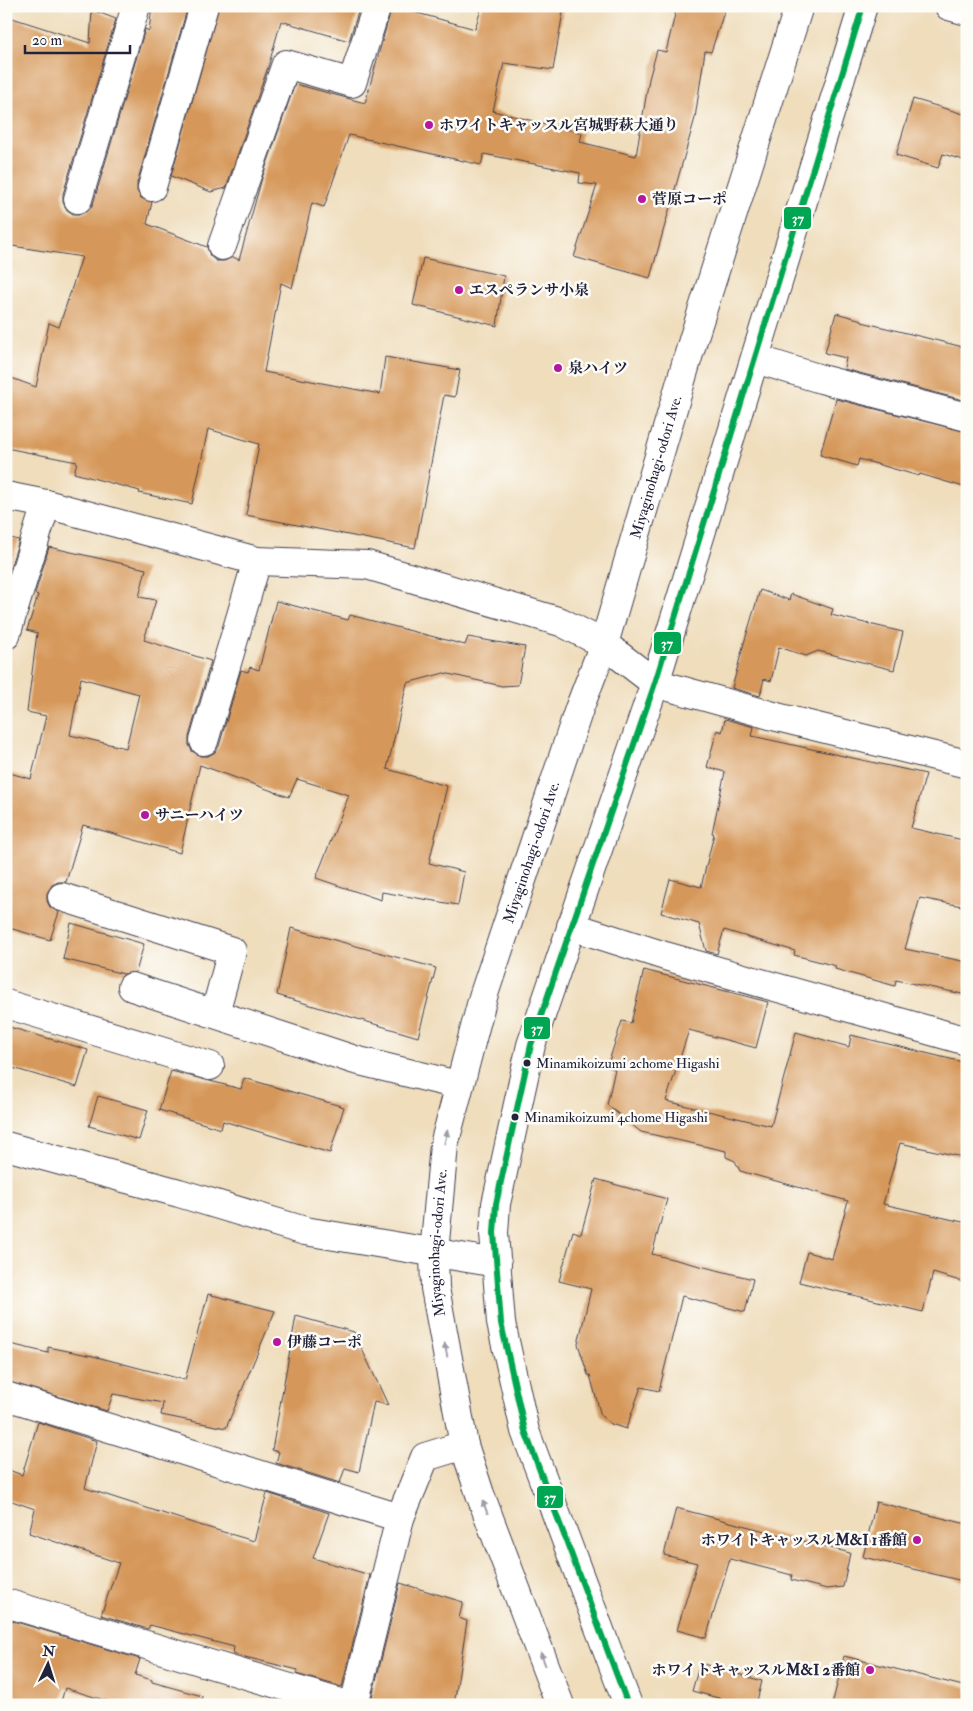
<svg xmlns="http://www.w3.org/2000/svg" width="973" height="1711" viewBox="0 0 973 1711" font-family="'IM FELL Double Pica','Noto Serif JP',serif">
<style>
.building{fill:#d6985a;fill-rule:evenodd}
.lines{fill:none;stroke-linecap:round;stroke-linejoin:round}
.minor-casing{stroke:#413e4e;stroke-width:30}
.minor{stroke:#fff;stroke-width:28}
.bus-1-casing{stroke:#fdfcf7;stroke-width:10}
.bus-1{stroke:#00a651;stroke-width:6}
.oneway{fill:#9c9ca7}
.poi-dot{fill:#b5179e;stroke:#fdfcf7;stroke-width:2}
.bus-dot{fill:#22223b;stroke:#fdfcf7;stroke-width:2}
.labels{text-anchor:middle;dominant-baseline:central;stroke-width:5;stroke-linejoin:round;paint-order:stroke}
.bus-label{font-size:14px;fill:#22223b;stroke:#fdfcf7;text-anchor:start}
.poi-label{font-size:15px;font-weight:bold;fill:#22223b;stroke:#fdfcf7;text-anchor:start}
.street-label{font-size:15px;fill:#22223b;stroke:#fdfcf7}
.line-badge{stroke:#fdfcf7;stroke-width:2}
.badge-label{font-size:14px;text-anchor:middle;font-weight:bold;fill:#fff}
</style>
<rect width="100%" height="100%" fill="#fdfcf7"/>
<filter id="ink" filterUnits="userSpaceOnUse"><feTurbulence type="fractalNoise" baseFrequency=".02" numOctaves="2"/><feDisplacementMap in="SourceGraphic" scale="10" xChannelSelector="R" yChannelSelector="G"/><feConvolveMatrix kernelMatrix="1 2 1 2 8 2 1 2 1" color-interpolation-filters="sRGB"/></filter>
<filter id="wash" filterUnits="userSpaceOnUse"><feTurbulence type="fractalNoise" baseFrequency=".0096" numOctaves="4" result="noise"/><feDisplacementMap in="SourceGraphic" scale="20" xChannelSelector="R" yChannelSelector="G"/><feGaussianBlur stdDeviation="1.12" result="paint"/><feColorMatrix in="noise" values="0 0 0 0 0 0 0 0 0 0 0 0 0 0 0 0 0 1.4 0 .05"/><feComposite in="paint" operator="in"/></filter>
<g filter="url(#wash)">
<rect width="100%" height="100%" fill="#efddbc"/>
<g id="blocks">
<g class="building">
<polygon points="152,6 188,6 137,183 137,191 141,198 152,202 147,224 207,247 210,256 216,261 224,261 233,257 239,260 262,178 295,84 365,103 392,6 475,29 482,6 564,6 553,70 504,63 493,111 582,133 580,142 636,156 649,79 657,50 666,52 677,6 726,6 711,52 705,51 695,118 650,278 574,257 597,185 579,183 580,173 484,154 481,165 349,135 324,207 312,203 292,288 281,283 264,372 380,394 385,357 460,370 455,397 444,395 415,548 246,515 259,444 208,429 192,504 139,493 140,491 74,473 77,462 6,448 6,376 36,387 49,323 59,327 82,257 6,245 6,93 11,60 6,59 6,16 90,43 92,10 116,19 63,194 63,202 66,209 73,214 81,214 88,211 93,204 145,29 149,31"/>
<polygon points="219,6 360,6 349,41 281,21 269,64 226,188 211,192 171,176"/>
<polygon points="913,99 967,115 967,161 943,154 938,168 896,155"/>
<polygon points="423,258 504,276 497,326 413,305"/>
<polygon points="836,313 862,320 862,322 967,348 967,401 844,369 846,358 825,353"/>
<polygon points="836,399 967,432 967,488 920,474 919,476 859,459 857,466 820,455"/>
<polygon points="6,537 19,540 6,581"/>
<path d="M49 547 146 569 139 597 156 600 144 640 211 661 189 737V745L192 751 200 756H208L215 752 219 746 241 670 248 672 250 667 259 670 276 601 348 620 350 615 465 645 468 637 525 647 518 685 502 686 444 673 407 683 387 769 447 786 429 863 464 872 458 905 382 892 381 900 316 878 349 795 297 779 289 797 200 765 180 853 83 825 66 882H58L52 885 47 893V901L50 907 59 912 50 940 6 927V772L31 779 46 716 27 712 37 633 27 630 38 595 35 594ZM81 678 139 694 126 748 70 735Z"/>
<polygon points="760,590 789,600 791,594 833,609 831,615 903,632 894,670 818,651 806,656 779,647 771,681 764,679 760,696 732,688 744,643"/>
<polygon points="725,719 754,727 752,736 926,774 911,828 967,841 967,907 920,898 905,949 967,962 967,995 896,980 895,986 835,969 836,966 794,955 795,951 724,930 717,954 706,951 699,924 661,913 670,879 701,887 714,834 712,833 725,772 707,767 717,730 722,732"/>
<polygon points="71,923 144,944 136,972 124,974 63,959"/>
<polygon points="291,928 436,968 418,1037 277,995"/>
<polygon points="644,970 768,1002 756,1048 689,1030 666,1101 771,1126 796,1032 849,1047 851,1035 967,1063 967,1158 900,1143 883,1204 967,1223 967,1283 933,1273 923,1312 799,1282 807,1252 832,1259 848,1201 740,1171 735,1161 726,1157 726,1151 641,1132 607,1105 615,1069 607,1067 622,1021 631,1023"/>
<polygon points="6,1026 88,1050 77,1087 6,1066"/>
<polygon points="171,1071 241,1089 244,1078 344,1107 330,1153 223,1121 221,1129 159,1110"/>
<polygon points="98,1096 148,1110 139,1140 89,1126"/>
<polygon points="596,1179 667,1199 652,1254 753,1279 745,1312 682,1296 659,1391 641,1387 626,1429 611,1424 601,1416 590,1375 588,1375 578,1344 591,1289 559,1281 573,1231 581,1234"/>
<polygon points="208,1294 275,1311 226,1428 161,1415 163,1403 113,1394 107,1411 6,1381 6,1343 48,1353 48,1347 93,1356 185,1380"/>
<polygon points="296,1316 354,1332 388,1405 374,1402 359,1472 345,1468 340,1483 276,1463 279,1452 272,1450"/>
<polygon points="38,1422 97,1441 85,1488 196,1524 254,1541 267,1493 329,1513 313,1558 370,1575 342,1687 296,1674 298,1670 233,1654 234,1647 150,1625 148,1629 101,1615 119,1563 29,1533 35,1509 6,1499 6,1469 22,1475"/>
<polygon points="876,1502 967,1524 967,1582 863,1557"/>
<polygon points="676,1508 850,1553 843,1587 827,1589 791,1580 792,1575 730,1559 706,1638 677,1630 697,1563 664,1555"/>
<polygon points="400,1583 463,1602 459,1618 467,1621 454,1705 370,1705"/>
<polygon points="6,1619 140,1659 135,1675 152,1680 152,1682 202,1696 201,1705 120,1705 65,1688 60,1705 6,1705"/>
<polygon points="844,1656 967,1687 967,1705 832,1705"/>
<polygon points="700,1663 762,1681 756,1705 721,1705 722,1699 692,1691"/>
</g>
</g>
</g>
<g filter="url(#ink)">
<use href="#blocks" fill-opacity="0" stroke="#413e4e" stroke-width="1"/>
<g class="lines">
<g class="minor-casing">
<g id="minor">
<polyline points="949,6 967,11"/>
<polyline points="152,187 204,6"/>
<polyline points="78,199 136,6"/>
<polyline points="222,246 286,64 352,83 377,6"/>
<polyline points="756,359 821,379 967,417"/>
<polyline points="6,496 46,504 257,561 367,565 561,622 604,644 655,683 777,717 967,764"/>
<polyline points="6,635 46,504"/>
<polyline points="204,741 257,561"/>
<polyline points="62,897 232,951 215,1013"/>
<polyline points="571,926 665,956 967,1041"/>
<polyline points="132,987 355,1060 458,1085"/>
<polyline points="6,1004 210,1066"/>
<polyline points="6,1146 179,1193 305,1231 497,1263"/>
<polyline points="6,1396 400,1518"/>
<polyline points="6,1603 347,1705"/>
<polyline points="354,1705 400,1518 425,1457 464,1445"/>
<path id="s1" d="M560 1705 480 1494 464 1445 435 1288 434 1253 444 1145 483 997 579 709 604 644 693 340 799 6"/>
<polyline points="628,1705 525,1431 501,1323 494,1233 496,1204 531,1045 655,683 863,6"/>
</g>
</g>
<use href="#minor" class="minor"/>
<g class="bus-1-casing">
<polyline id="bus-1" points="628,1705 525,1431 501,1323 494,1233 496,1204 531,1045 655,683 863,6"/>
</g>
<use href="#bus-1" class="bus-1"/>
</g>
<defs><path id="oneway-solid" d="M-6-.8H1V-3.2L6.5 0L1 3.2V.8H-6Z" transform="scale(1.25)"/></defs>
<g class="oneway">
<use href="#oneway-solid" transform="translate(446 1137) rotate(-77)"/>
<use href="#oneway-solid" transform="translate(446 1350) rotate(-101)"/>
<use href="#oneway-solid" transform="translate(485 1507) rotate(-111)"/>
<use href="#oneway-solid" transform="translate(543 1659) rotate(-111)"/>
</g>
</g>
<g class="poi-dot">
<circle cx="429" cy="125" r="5"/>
<circle cx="642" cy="199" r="5"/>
<circle cx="459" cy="290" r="5"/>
<circle cx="558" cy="368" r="5"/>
<circle cx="145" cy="815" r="5"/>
<circle cx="277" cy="1342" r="5"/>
<circle cx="917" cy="1540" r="5"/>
<circle cx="870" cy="1670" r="5"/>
</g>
<g class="bus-dot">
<circle cx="527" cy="1063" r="4.5"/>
<circle cx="515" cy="1117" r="4.5"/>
</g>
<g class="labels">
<g class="bus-label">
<text x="536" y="1063">Minamikoizumi 2chome Higashi</text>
<text x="524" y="1117">Minamikoizumi 4chome Higashi</text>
</g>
<g class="poi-label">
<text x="439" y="125">ホワイトキャッスル宮城野萩大通り</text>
<text x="652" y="199">菅原コーポ</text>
<text x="469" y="290">エスペランサ小泉</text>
<text x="568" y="368">泉ハイツ</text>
<text x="155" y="815">サニーハイツ</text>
<text x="287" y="1342">伊藤コーポ</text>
<text x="907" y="1540" text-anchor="end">ホワイトキャッスルM&amp;I 1番館</text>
<text x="860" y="1670" text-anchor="end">ホワイトキャッスルM&amp;I 2番館</text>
</g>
<g class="street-label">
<text stroke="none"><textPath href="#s1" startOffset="1291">Miyaginohagi-odori Ave.</textPath></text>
<text stroke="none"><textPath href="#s1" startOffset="886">Miyaginohagi-odori Ave.</textPath></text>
<text stroke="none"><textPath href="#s1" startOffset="482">Miyaginohagi-odori Ave.</textPath></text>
</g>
</g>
<g class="line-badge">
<rect x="783" y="206" width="29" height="24" rx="5" fill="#00a651"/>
<rect x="653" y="631" width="29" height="24" rx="5" fill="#00a651"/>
<rect x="523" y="1016" width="28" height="24" rx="5" fill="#00a651"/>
<rect x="536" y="1485" width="28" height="24" rx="5" fill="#00a651"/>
</g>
<g class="badge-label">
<text x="798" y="223">37</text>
<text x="667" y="648">37</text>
<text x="537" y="1033">37</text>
<text x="550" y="1502">37</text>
</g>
<rect width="973" height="1711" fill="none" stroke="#fdfcf7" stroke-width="25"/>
<g transform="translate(48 1664) rotate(4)" stroke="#fdfcf7" stroke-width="4" paint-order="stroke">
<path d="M0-4L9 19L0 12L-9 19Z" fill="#22223b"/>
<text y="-8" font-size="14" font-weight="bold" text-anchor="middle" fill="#22223b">N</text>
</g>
<path d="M25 45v8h105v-8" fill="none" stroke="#22223b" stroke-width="2.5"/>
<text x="32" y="45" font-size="15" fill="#22223b" stroke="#fdfcf7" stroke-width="4" paint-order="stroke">20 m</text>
</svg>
